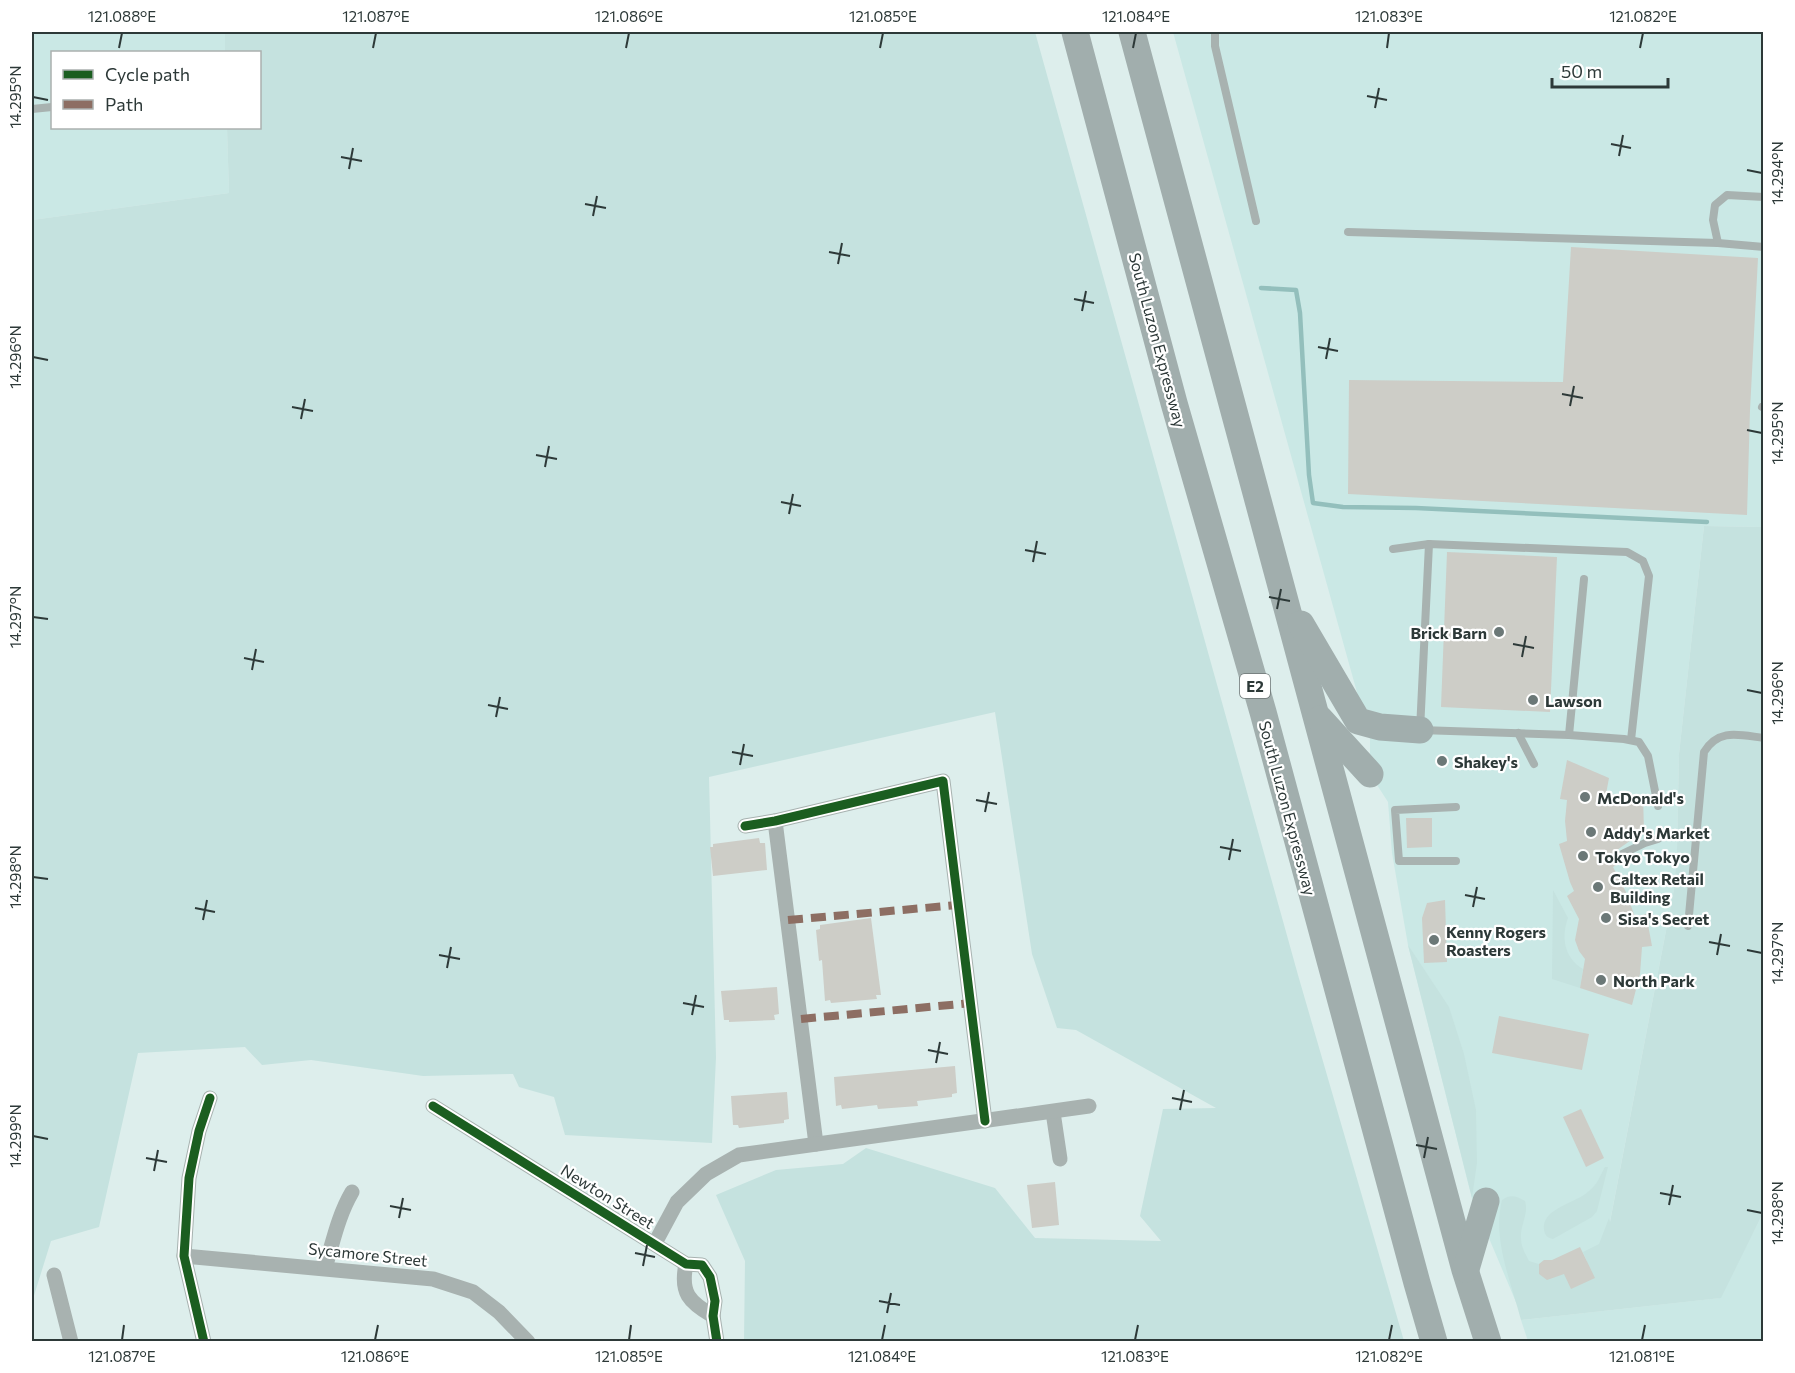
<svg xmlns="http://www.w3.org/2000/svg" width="1795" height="1373" viewBox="0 0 1795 1373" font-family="Commissioner,sans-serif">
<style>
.built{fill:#cae8e5}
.green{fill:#c5e2df}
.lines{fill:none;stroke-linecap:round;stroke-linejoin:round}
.stream{stroke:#93bfbc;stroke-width:4.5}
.building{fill:#cdcdc7}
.service{stroke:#a8b2b0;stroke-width:8}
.minor{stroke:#a8b2b0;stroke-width:15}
.motorway{stroke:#a1aead;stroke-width:27}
.quiet{stroke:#8d6e63;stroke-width:8;stroke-dasharray:15 8;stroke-linecap:butt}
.cycleway-casing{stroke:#fff;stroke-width:13}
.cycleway{stroke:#1b5e20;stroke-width:9}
.ticks{fill:none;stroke:#2d3938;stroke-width:2}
.poi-dot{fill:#6b7877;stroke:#fff;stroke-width:2}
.labels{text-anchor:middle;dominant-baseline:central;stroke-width:4.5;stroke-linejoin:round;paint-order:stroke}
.shield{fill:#fff;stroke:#6c7474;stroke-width:1.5}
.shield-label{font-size:15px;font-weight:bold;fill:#2d3938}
.street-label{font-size:16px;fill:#2d3938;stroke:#fff}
.poi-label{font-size:16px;font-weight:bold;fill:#2d3938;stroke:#fff;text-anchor:start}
.neatline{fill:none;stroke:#2d3938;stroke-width:2}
.ticks-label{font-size:15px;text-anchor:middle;fill:#2d3938}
</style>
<rect width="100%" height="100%" fill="#ddeeec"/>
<g class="built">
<polygon points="32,32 225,32 225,52 52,52 52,128 227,128 229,193 32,220"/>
<polygon points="1173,32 1763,32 1763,527 1704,526 1679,754 1677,849 1674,889 1597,1289 1516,1302 1472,1198 1408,945 1392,853 1388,802 1370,774 1370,739"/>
<polygon points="1763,1213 1763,1341 1528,1341 1521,1320 1720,1298"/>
</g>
<g class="green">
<polygon points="225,32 1035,32 1298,975 1404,1341 744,1341 745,1261 716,1195 776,1170 843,1164 866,1148 995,1188 1035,1238 1161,1241 1140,1216 1163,1109 1216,1108 1076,1030 1057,1028 1032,954 995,712 709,777 716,1057 712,1143 565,1135 554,1097 519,1087 513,1074 423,1076 311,1060 262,1065 245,1047 138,1053 99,1227 51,1241 32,1302 32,220 229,193 227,128 260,128 260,52 225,52"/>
<path d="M1704 526 1763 527V1213L1721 1298 1521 1320C1511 1282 1492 1239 1502 1200 1511 1194 1516 1196 1525 1201 1529 1214 1520 1225 1521 1238 1521 1247 1525 1253 1529 1261L1539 1264V1274L1547 1279 1587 1261 1583 1252 1599 1244 1609 1218 1610 1222 1674 889 1677 849 1679 754Z"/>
<path d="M1553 890 1568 918C1561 937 1564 958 1583 969L1580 988 1552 979Z"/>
<polygon points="1408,945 1449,1007 1464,1054 1476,1110 1477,1163 1472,1198"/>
<path d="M1605 1167H1608L1597 1211 1592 1217 1553 1239C1548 1238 1545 1236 1544 1230 1541 1208 1577 1203 1589 1191 1597 1185 1600 1176 1605 1167Z"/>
</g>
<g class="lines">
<polyline class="stream" points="1261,288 1296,290 1300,313 1309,475 1313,503 1343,507 1416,508 1707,522"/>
</g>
<g class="building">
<polygon points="1571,247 1758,258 1750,410 1747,515 1348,494 1349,380 1563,382"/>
<polygon points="1447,552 1557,557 1550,712 1441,707"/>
<polygon points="1567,760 1609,778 1606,794 1643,796 1644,831 1617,850 1617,857 1623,861 1613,867 1626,892 1635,917 1646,914 1652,946 1642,947 1640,974 1632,1005 1580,988 1585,959 1579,951 1575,940 1579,919 1567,896 1574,891 1570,882 1559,844 1567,841 1565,821 1567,800 1560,799"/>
<polygon points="1406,818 1432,818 1432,847 1407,848"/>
<polygon points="759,838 760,843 765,843 767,870 713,876 710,847 713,847 713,844"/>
<polygon points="1445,900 1447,962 1424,963 1422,918 1427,903"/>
<polygon points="871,918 881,995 876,995 877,999 831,1003 830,1000 825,1001 822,960 819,961 816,930 820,929 820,925"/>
<polygon points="777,987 779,1014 774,1015 775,1020 729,1022 729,1020 724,1020 721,991"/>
<polygon points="1499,1016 1589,1034 1582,1070 1492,1053"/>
<polygon points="955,1066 957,1093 952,1094 952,1097 917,1101 918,1106 878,1109 877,1105 842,1109 841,1105 836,1106 834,1077"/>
<polygon points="787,1092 789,1119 784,1120 784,1123 739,1128 738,1125 733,1125 731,1096"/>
<polygon points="1581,1109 1604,1158 1586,1167 1563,1117"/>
<polygon points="1055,1182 1059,1225 1032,1228 1027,1185"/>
<polygon points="1580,1247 1595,1278 1571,1289 1564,1274 1547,1280 1539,1274 1539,1264 1544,1260 1552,1260"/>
</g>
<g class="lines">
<g class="service">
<polyline points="1215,32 1215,46 1256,221"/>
<polyline points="32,109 52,107"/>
<polyline points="1348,232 1718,243 1764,247"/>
<polyline points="1718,243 1713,220 1715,205 1727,195 1764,197"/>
<polyline points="1762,407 1764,408"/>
<polyline points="1429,544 1420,730 1569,735 1624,739 1639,742 1648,756 1658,806"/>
<polyline points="1393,549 1429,544 1627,552 1643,561 1649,576 1631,740"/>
<polyline points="1518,733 1534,764"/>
<polyline points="1569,735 1584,579"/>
<polyline points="1456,807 1395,810 1399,861 1456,861"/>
<polyline points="1622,854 1645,843 1658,839"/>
<path d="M1688 926 1704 752C1719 728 1739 735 1764 738"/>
</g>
<g class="minor">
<polyline points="775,821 816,1144"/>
<polyline points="745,826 775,821 943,781 985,1121"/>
<polyline points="433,1106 686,1264 702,1265 710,1277 715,1301 713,1316 717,1342"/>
<polyline points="1053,1112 1060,1159"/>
<polyline points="655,1243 677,1202 706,1174 739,1155 1089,1106"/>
<polyline points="184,1256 433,1279 473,1292 499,1312 528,1342"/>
<path d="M686 1264C680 1293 689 1302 713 1316"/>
<path d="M325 1268C333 1242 338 1216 352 1192"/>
<polyline points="54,1275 71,1342"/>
<polyline points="204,1342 184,1256 189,1178 199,1131 210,1098"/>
</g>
<g class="motorway">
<polyline points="1075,32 1174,403 1263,712 1417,1283 1434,1342"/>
<polyline points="1132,32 1465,1270 1488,1342"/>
<polyline points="1301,624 1358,721 1380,727 1420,730"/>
<polyline points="1320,719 1370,774"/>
<polyline points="1466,1269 1486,1201"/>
</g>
<g class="quiet">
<polyline points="788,920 958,905"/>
<polyline points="801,1019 971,1003"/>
</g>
<g class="cycleway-casing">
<g id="cycleway">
<polyline points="745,826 775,821 943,781 985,1121"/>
<polyline points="433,1106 686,1264 702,1265 710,1277 715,1301 713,1316 717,1342"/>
<polyline points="204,1342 184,1256 189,1178 199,1131 210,1098"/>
</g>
</g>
<use href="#cycleway" class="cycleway"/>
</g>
<path class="ticks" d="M119 48 122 33M373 48 376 33M626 48 629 33M880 48 883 33M1133 48 1136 33M1387 48 1389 33M1640 48 1643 33M1367 96 1387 100M33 97 48 100M1375 108 1379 88M1611 144 1631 148M1619 156 1623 135M341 157 362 161M349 169 353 148M1747 170 1762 173M585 204 606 208M593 216 597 196M829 252 850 256M838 264 842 243M1074 299 1094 303M1082 311 1086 291M1318 347 1338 351M33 357 48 360M1326 359 1330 338M1562 394 1583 398M1570 406 1574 386M292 407 313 411M301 419 305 399M1747 430 1762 433M536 455 557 459M545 467 549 446M781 502 801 506M789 514 793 494M1025 550 1046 554M1033 562 1037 541M1269 597 1290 601M1277 609 1281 589M33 617 48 619M1513 644 1534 648M1522 657 1526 636M244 658 264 662M252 670 256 649M1747 690 1762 693M488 705 508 709M496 717 500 697M732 752 753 756M740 765 744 744M976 800 997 804M985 812 989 792M1220 847 1241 851M1229 860 1233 839M33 877 48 879M1465 895 1485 899M1473 907 1477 887M195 908 215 912M203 920 207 900M1709 942 1730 946M1747 950 1762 953M439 955 460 959M1717 955 1721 934M447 968 451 947M683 1003 704 1007M692 1015 696 995M928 1050 948 1054M936 1063 940 1042M1172 1098 1192 1102M1180 1110 1184 1090M33 1136 48 1139M1416 1145 1437 1149M146 1158 167 1162M1424 1158 1428 1137M154 1171 158 1150M1660 1193 1681 1197M1669 1205 1673 1185M390 1206 411 1210M1747 1210 1762 1213M399 1218 403 1198M635 1253 655 1257M643 1266 647 1245M879 1301 900 1305M887 1313 891 1293M122 1340 124 1325M375 1340 378 1325M629 1340 631 1325M882 1340 885 1325M1135 1340 1138 1325M1389 1340 1392 1325M1642 1340 1645 1325"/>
<g class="poi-dot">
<circle cx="1499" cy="632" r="6"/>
<circle cx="1533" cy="700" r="6"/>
<circle cx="1442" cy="761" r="6"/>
<circle cx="1585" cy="797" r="6"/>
<circle cx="1591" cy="832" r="6"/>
<circle cx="1583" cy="856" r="6"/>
<circle cx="1598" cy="887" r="6"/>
<circle cx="1606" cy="918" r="6"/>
<circle cx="1434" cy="940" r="6"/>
<circle cx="1601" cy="980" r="6"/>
</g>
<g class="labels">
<rect class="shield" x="1240" y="674" width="30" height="24" rx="4.5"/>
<g class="shield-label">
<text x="1255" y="686">E2</text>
</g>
<g class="street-label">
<text transform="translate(1158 340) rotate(75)">South Luzon Expressway</text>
<text transform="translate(1288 808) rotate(75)">South Luzon Expressway</text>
<text transform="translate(608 1196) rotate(32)">Newton Street</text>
<text transform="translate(368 1254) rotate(6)">Sycamore Street</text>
</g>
<g class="poi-label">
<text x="1487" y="632" text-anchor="end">Brick Barn</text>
<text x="1545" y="700">Lawson</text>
<text x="1454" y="761">Shakey's</text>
<text x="1597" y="797">McDonald's</text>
<text x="1603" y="832">Addy's Market</text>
<text x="1595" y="856">Tokyo Tokyo</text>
<text x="1610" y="878">Caltex Retail<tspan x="1610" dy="18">Building</tspan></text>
<text x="1618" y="918">Sisa's Secret</text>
<text x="1446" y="931">Kenny Rogers<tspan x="1446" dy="18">Roasters</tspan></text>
<text x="1613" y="980">North Park</text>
</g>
</g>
<rect width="1795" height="1373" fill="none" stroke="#ffffff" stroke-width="66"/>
<rect x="51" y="51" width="210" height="78" fill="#ffffff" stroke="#abb0af" stroke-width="1.5"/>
<rect x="63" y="70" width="30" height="9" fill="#1b5e20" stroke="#abb0af" stroke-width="1.5"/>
<text x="105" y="81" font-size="18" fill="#2d3938">Cycle path</text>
<rect x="63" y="100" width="30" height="9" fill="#8d6e63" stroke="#abb0af" stroke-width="1.5"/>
<text x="105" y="111" font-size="18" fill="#2d3938">Path</text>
<path d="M1552 78v9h116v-9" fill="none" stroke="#2d3938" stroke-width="3"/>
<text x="1561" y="78" font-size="18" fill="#2d3938" stroke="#ffffff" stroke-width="4.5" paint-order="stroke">50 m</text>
<rect x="33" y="33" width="1729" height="1307" class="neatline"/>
<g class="ticks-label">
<text x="122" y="22">121.088°E</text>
<text x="376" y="22">121.087°E</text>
<text x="629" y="22">121.086°E</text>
<text x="883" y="22">121.085°E</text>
<text x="1136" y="22">121.084°E</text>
<text x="1389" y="22">121.083°E</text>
<text x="1643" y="22">121.082°E</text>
<text transform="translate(16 97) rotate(-90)" y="5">14.295°N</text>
<text transform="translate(1778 173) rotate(-90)" y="5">14.294°N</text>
<text transform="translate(16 357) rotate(-90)" y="5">14.296°N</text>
<text transform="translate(1778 433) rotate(-90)" y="5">14.295°N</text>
<text transform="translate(16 617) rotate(-90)" y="5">14.297°N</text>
<text transform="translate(1778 693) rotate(-90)" y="5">14.296°N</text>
<text transform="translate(16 877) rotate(-90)" y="5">14.298°N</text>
<text transform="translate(1778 953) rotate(-90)" y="5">14.297°N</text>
<text transform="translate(16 1136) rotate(-90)" y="5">14.299°N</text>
<text transform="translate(1778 1213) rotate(-90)" y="5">14.298°N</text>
<text x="122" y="1362">121.087°E</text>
<text x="375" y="1362">121.086°E</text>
<text x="629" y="1362">121.085°E</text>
<text x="882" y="1362">121.084°E</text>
<text x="1135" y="1362">121.083°E</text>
<text x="1389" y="1362">121.082°E</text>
<text x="1642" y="1362">121.081°E</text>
</g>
</svg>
